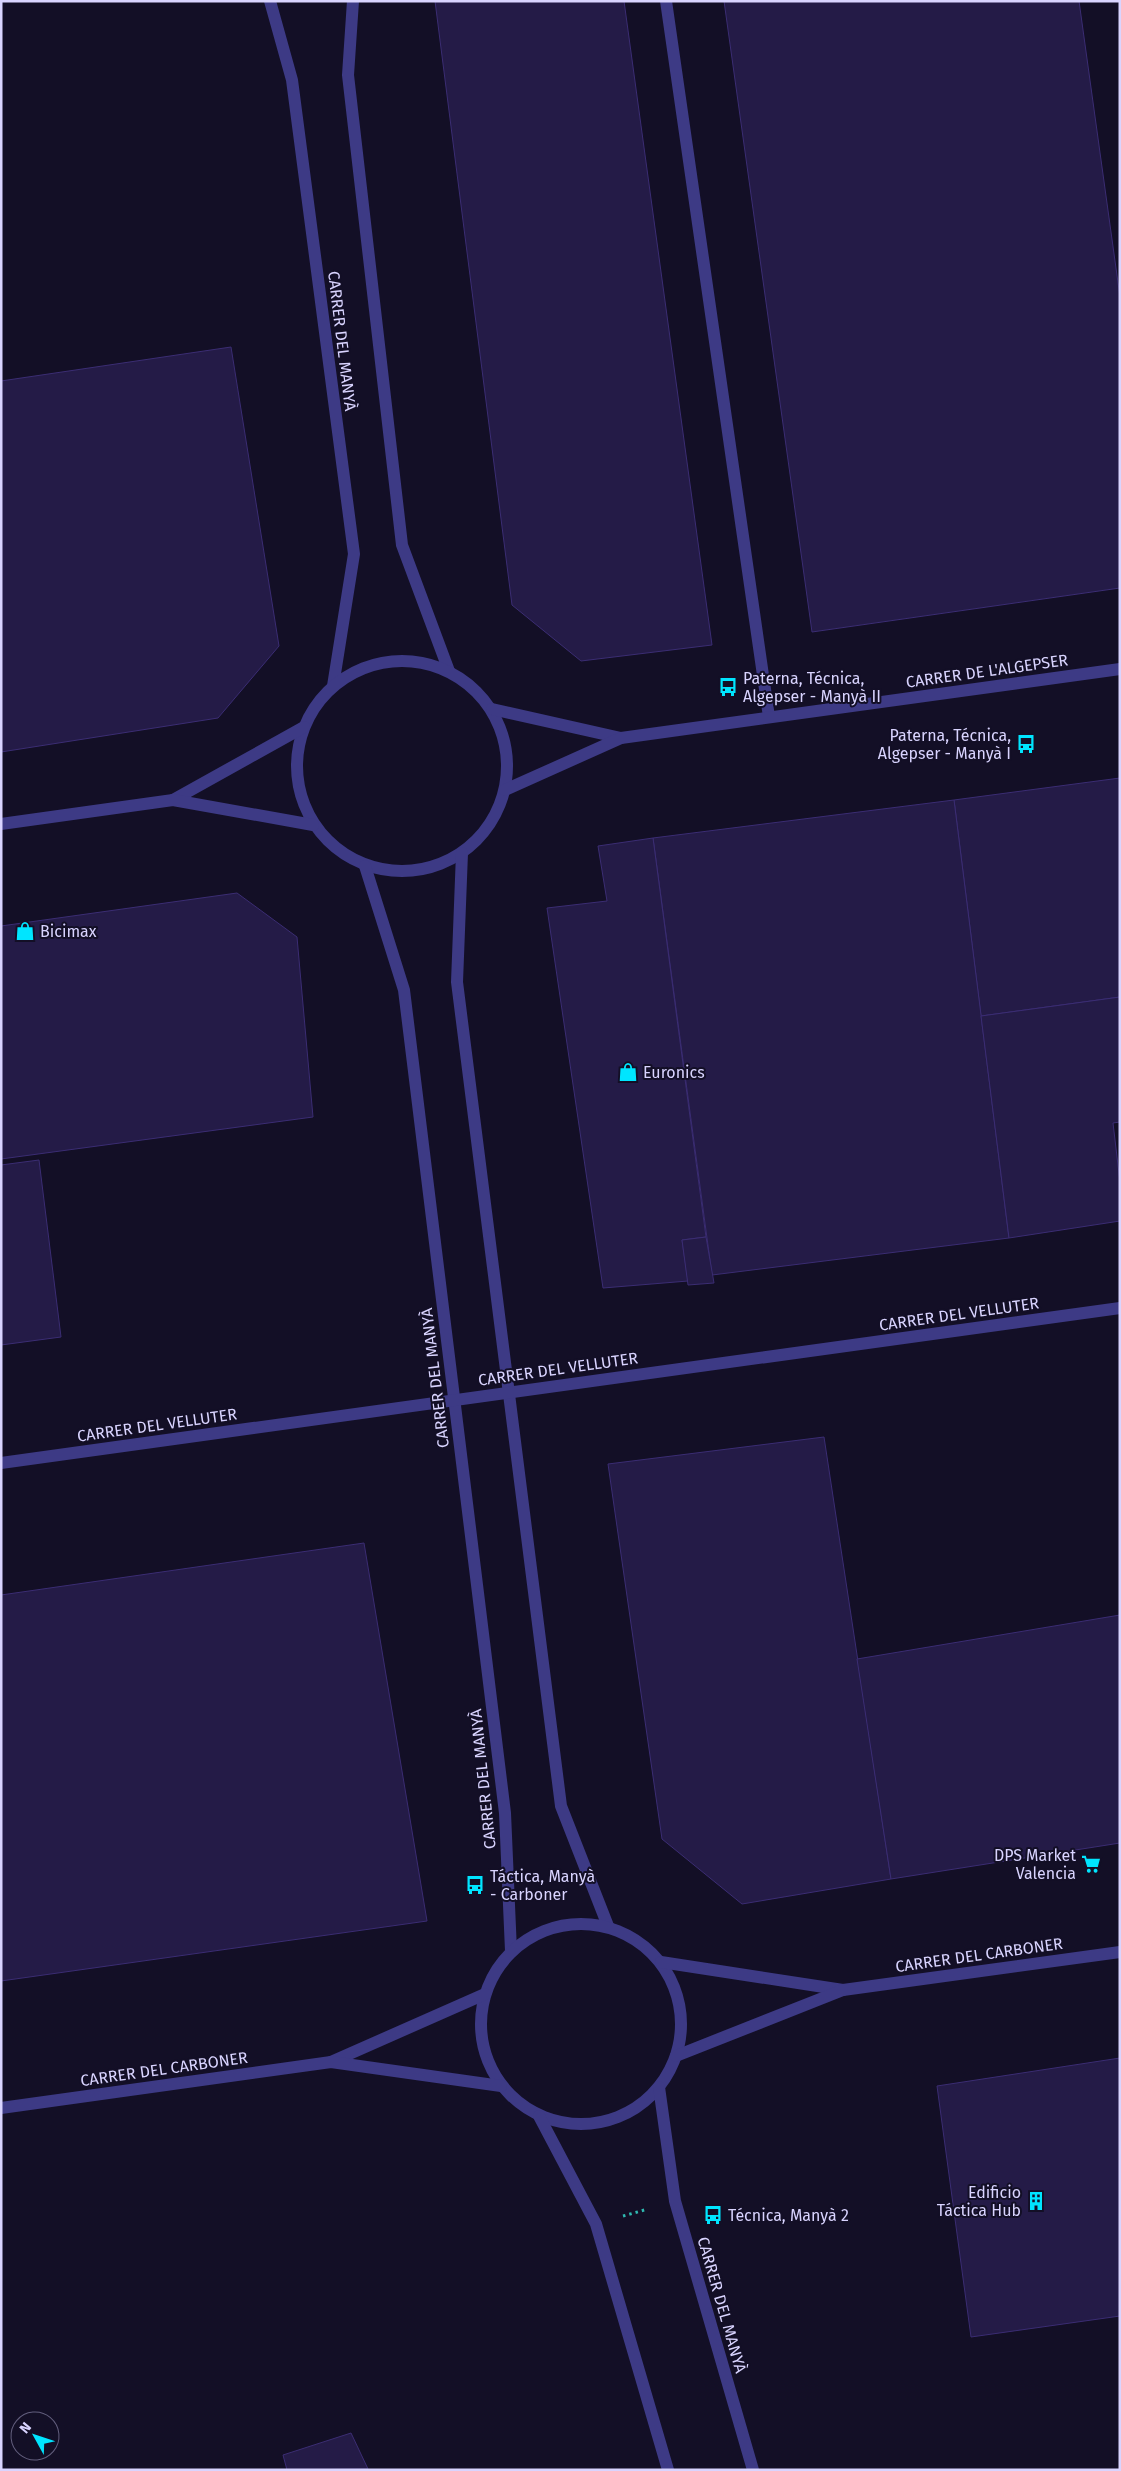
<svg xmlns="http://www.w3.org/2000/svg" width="1121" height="2471" viewBox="0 0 1121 2471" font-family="'Fira Sans',sans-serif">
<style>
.building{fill:#241b47;stroke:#3b2d73}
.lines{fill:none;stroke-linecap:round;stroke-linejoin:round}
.path{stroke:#2fb8b0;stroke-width:3;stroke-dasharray:2.5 4;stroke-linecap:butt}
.minor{stroke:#3d3a85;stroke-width:12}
.labels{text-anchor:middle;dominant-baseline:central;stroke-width:4;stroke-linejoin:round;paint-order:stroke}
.street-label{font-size:16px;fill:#d9d4ff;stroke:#130f26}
.poi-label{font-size:16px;fill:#d9d4ff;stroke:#130f26;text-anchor:start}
</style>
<rect width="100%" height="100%" fill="#130f26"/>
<g class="building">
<polygon points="435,1 624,1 712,645 581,661 512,605"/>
<polygon points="724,1 1079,1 1120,297 1120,588 812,632"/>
<polygon points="231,347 279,646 218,718 1,752 1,381"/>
<polygon points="1120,778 1120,997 981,1016 954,800"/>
<polygon points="954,800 1009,1238 712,1275 653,838"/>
<polygon points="653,838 706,1237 682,1240 688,1281 603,1288 547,908 607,901 598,846"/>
<polygon points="237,893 297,937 313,1117 1,1159 1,926"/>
<polygon points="1120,997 1120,1122 1113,1123 1120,1182 1120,1221 1009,1238 981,1016"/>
<polygon points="39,1160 61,1337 1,1345 1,1165"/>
<polygon points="706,1237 714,1283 688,1285 682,1240"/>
<polygon points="824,1437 891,1879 742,1904 662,1839 608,1464"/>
<polygon points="364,1543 427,1921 1,1981 1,1595"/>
<polygon points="1120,1615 1120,1843 891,1879 857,1659"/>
<polygon points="1120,2058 1120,2316 971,2337 937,2086"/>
<polygon points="351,2433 368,2469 287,2470 283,2455"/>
</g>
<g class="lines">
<polyline class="path" points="623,2216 648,2209"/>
<g class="minor">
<polyline points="270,1 292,80 354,554 333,686"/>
<polyline points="353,1 348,75 402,545 449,671"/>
<polyline points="666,1 769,717"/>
<circle cx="402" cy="766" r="105"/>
<polyline points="492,709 621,738"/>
<polyline points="505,790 621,738 1120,669"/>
<polyline points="173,800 304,727"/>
<polyline points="1,824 173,800 313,825"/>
<polyline points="462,853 457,982 561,1806 608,1926"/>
<polyline points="365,866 404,990 505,1813 511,1951"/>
<polyline points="1,1463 1120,1308"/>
<circle cx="581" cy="2024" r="100"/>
<polyline points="661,1962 843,1990"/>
<polyline points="676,2056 843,1990 1120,1952"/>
<polyline points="331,2062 485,1994"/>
<polyline points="659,2087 675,2201 753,2470"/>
<polyline points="1,2108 331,2062 501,2086"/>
<polyline points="539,2116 596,2224 668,2470"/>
</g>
</g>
<defs>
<g id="bus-bare" transform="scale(1.5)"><path d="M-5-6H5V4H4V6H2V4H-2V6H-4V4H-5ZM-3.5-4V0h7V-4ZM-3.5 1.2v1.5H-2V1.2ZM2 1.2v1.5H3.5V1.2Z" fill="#00e5ff" stroke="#130f26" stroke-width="2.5" paint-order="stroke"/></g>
<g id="shop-bare" transform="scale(1.5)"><path d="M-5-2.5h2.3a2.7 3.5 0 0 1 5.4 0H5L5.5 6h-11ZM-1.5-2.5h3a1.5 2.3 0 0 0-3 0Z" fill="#00e5ff" stroke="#130f26" stroke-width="2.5" paint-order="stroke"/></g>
<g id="supermarket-bare" transform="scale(1.5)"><path d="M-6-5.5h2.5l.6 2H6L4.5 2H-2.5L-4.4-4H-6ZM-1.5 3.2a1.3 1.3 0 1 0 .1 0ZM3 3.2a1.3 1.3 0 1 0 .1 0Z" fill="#00e5ff" stroke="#130f26" stroke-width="2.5" paint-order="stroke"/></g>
<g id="building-bare" transform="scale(1.5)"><path d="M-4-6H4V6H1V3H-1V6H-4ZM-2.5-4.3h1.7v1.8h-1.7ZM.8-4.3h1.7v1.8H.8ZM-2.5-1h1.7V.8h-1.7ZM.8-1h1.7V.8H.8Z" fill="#00e5ff" stroke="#130f26" stroke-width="2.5" paint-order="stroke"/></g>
</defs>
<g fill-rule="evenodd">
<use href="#bus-bare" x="728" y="687"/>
<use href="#bus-bare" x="1026" y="744"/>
<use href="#shop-bare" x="25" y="931"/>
<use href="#shop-bare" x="628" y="1072"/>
<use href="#supermarket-bare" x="1091" y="1864"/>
<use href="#bus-bare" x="475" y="1885"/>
<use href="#building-bare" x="1036" y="2201"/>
<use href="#bus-bare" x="713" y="2215"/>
</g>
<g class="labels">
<g class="street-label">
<text transform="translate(342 341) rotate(83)">CARRER DEL MANYÀ</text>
<text transform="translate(987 671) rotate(-8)">CARRER DE L'ALGEPSER</text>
<text transform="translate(959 1314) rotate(-8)">CARRER DEL VELLUTER</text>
<text transform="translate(558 1369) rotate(-8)">CARRER DEL VELLUTER</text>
<text transform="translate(435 1378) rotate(-97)">CARRER DEL MANYÀ</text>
<text transform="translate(157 1425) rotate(-8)">CARRER DEL VELLUTER</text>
<text transform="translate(483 1779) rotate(-96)">CARRER DEL MANYÀ</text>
<text transform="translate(979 1955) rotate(-8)">CARRER DEL CARBONER</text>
<text transform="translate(164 2069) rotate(-8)">CARRER DEL CARBONER</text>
<text transform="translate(722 2305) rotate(74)">CARRER DEL MANYÀ</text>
</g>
<g class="poi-label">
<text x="743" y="678">Paterna, Técnica,<tspan x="743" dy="18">Algepser - Manyà II</tspan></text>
<text x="1011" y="735" text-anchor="end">Paterna, Técnica,<tspan x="1011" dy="18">Algepser - Manyà I</tspan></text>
<text x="40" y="931">Bicimax</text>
<text x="643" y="1072">Euronics</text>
<text x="1076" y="1855" text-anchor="end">DPS Market<tspan x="1076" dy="18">Valencia</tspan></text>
<text x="490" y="1876">Táctica, Manyà<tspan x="490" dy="18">- Carboner</tspan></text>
<text x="1021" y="2192" text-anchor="end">Edificio<tspan x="1021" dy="18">Táctica Hub</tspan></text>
<text x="728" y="2215">Técnica, Manyà 2</text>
</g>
</g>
<rect width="1121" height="2471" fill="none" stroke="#d9d4ff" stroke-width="5"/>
<g transform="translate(35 2436) rotate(310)"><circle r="24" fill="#130f26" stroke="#625e7d"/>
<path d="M0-4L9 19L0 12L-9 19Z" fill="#00e5ff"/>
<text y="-8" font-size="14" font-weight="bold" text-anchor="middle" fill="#d9d4ff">N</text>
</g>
</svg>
